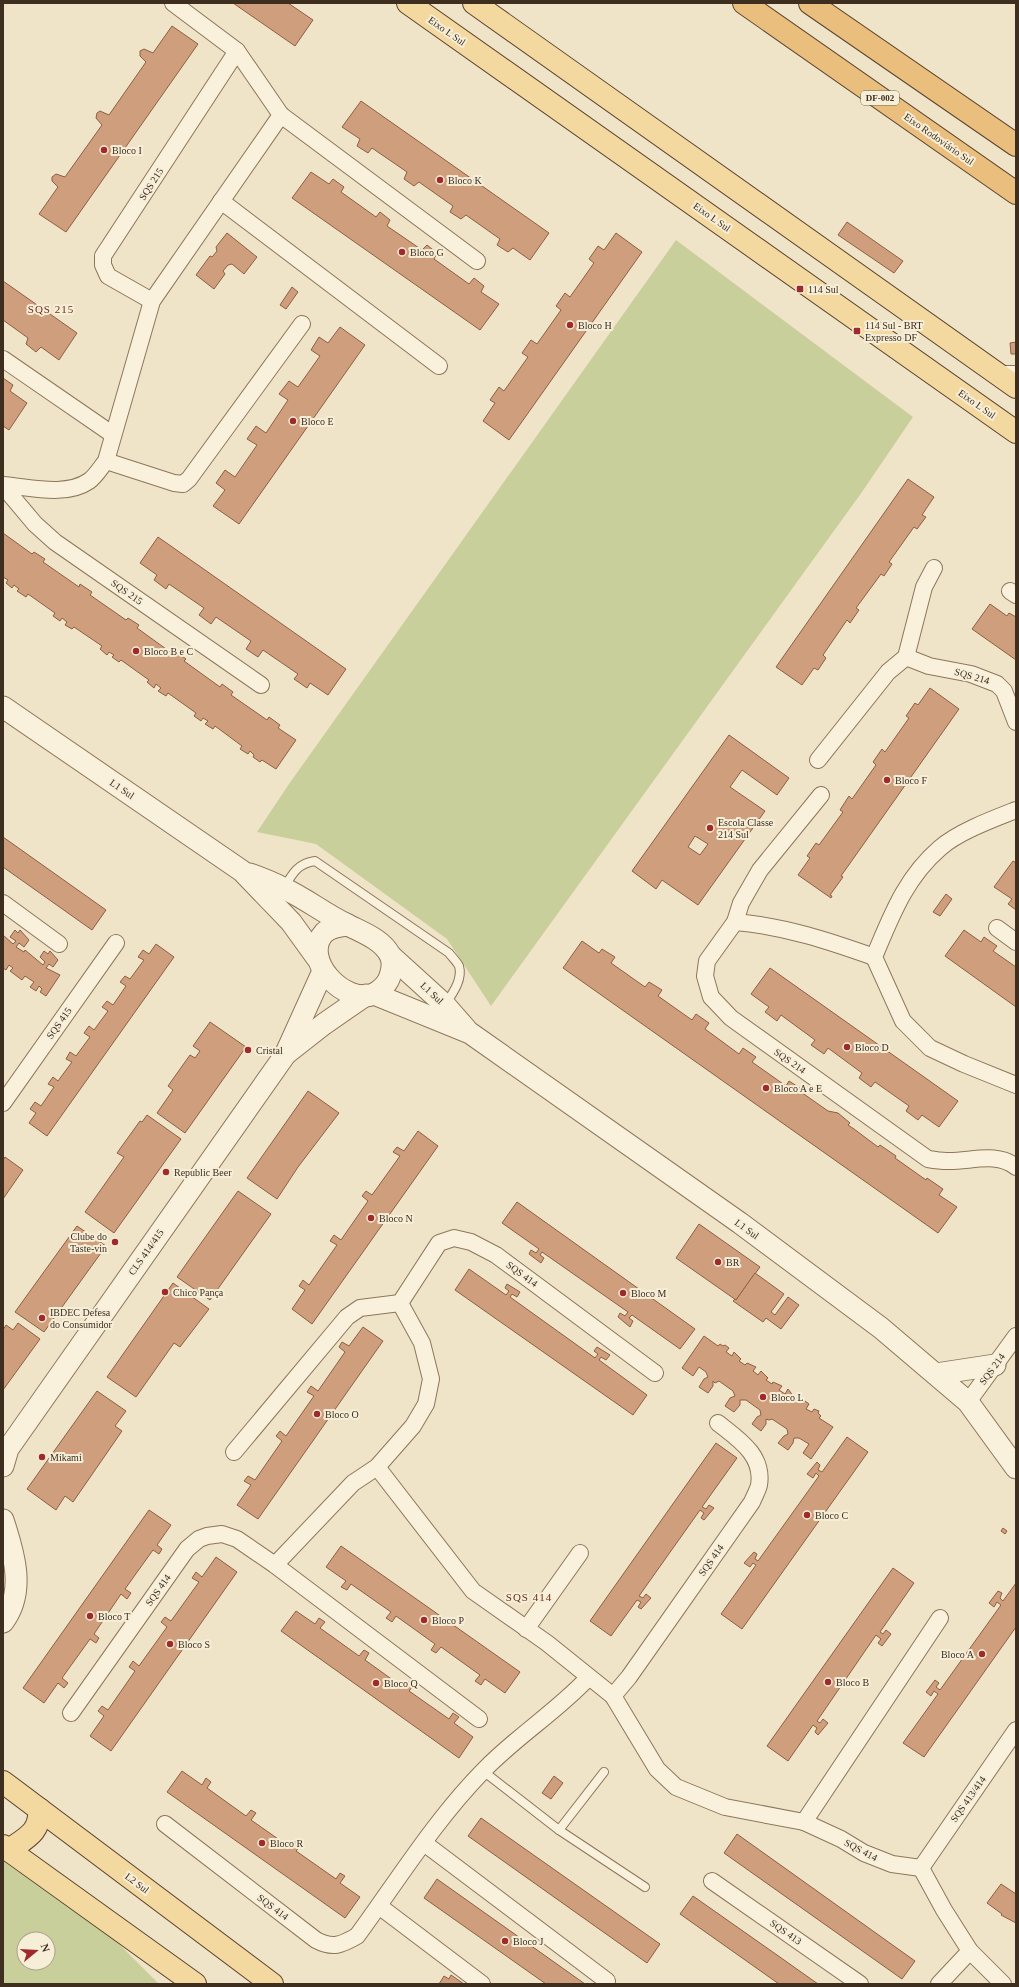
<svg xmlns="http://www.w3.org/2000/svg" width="1019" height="1987" viewBox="0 0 1019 1987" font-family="'Times New Roman',serif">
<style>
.green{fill:#c9cf9b;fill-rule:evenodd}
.building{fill:#cf9f7d;stroke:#8d5f41;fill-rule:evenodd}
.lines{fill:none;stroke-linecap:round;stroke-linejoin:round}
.service-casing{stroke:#8d765c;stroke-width:10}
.minor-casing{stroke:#8d765c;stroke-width:18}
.tertiary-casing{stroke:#8d765c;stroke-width:23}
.primary-casing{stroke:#5b4430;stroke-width:24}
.trunk-casing{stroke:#5b4430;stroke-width:24}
.service{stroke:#faf1dc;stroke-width:8}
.minor{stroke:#faf1dc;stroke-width:16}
.tertiary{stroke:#faf1dc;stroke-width:21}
.primary{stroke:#f3d9a0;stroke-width:22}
.trunk{stroke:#eabe7c;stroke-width:22}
.poi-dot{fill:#9e2a2b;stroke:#f7eed8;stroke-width:1.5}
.labels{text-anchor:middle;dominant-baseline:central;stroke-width:4;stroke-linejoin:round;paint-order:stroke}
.shield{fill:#f7eed8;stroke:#756857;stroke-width:1}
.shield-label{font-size:9px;font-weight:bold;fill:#3d2e20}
.street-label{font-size:10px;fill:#3d2e20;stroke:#f7eed8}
.poi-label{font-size:10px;fill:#3d2e20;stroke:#f7eed8;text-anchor:start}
.neighbourhood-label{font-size:11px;letter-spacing:1px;fill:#6b2e1e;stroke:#f7eed8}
</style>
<rect width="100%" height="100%" fill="#f0e4c8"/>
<g class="green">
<polygon points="676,240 913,417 862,492 491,1006 447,939 316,844 257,832 289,784"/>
<path d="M3 1858 107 1932 159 1984H3ZM24 1939H48V1963H24Z"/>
</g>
<g class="building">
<polygon points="233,3 288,3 313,20 295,46"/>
<polygon points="172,26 198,44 66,232 39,214 58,187 52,181 52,177 56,174 65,177 102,125 96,118 97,113 100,111 109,115 146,62 140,56 140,51 144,49 153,53"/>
<polygon points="361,101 549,233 530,260 513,248 508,252 497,245 500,239 466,215 461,219 450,212 453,206 419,182 414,186 404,179 407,172 372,148 368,153 357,146 360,139 342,127"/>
<polygon points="311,172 329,184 333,179 344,187 341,192 376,217 380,212 390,220 387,226 422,250 427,245 437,253 434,259 469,284 474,278 484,286 481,292 499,304 480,330 292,198"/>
<polygon points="847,222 903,261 894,273 838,235"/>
<polygon points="227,233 257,257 244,274 232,264 228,265 223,271 225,274 214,289 196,275 210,256 212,257 217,251 216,247"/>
<polygon points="616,233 642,252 509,440 483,421 495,403 490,400 499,387 504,391 528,357 522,353 531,340 537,344 561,310 556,306 565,293 570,297 594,263 589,259 598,246 604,250"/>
<polygon points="3,281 77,333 59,360 41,347 36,352 26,344 28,338 3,320"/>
<polygon points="292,287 298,292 286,309 280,305"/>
<polygon points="340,327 365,345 239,524 213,506 225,490 216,483 225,470 235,477 257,445 247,439 256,426 266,433 288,400 279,394 289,381 298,387 320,356 311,350 319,337 328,343"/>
<polygon points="1016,342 1016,354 1011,354 1010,343"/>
<polygon points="3,378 13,385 10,391 27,403 9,430 3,426"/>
<polygon points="908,479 934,497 922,515 926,517 917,529 914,527 889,562 892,564 884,576 881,574 856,608 859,610 850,623 847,620 823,655 826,658 818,670 814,668 802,685 776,667"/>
<polygon points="3,533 32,554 34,552 45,559 43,562 79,587 80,584 92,592 90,595 126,620 128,618 139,625 137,628 173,654 175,651 186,659 184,661 220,687 222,684 233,692 231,695 267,720 269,717 280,725 278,728 296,740 276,769 262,760 260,762 253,757 254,755 250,751 248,754 240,749 242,746 215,726 213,729 205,724 208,721 203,718 201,721 194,716 196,713 168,693 166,696 158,691 161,688 156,684 154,688 147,682 149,680 121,660 119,662 112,657 114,655 109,652 107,655 100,649 102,646 74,627 72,629 65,625 67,622 62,618 60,621 53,616 55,613 28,594 26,597 17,591 19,589 14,585 12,588 6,583 8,580 3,577"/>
<polygon points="158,537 346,669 328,695 310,683 307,688 294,679 298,674 263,650 258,657 246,649 251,641 216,617 211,624 199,615 204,608 169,584 166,589 154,580 157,575 140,563"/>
<polygon points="990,604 1007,616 1009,613 1016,617 1016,660 972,629"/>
<polygon points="930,688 959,709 841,876 843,877 830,895 832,896 831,898 798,875 810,858 807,856 816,843 819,845 843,812 840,810 849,796 852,799 876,765 873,762 882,749 885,752 909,718 906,716 915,703 918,705"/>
<path d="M729 735 789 778 777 795 742 770 730 787 765 811 698 905 662 880 656 889 632 871ZM695 836 708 844 700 855 688 847Z"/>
<polygon points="3,837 106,910 92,930 3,867"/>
<polygon points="1013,861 1016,863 1016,910 1008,904 1012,899 994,887"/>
<polygon points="946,894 952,899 940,916 933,912"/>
<polygon points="15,930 18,933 20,930 29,940 24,947 19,943 16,947 24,952 25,950 43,965 45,962 40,957 44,951 48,954 50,951 58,960 53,967 49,964 46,968 60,975 46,996 40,992 42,989 39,986 36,991 30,987 34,982 25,976 22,980 10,971 13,968 9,965 6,970 3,968 3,935 13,944 16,941 10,937"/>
<polygon points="964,930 981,942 984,937 997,946 993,951 1016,967 1016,1007 945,956"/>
<polygon points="582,941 599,953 602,949 615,957 611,963 645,987 649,982 662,990 658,996 692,1020 696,1014 709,1023 705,1029 739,1054 743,1048 756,1057 752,1062 786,1086 789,1081 803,1090 801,1092 828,1111 838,1113 850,1123 848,1125 854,1129 878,1147 880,1145 896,1156 895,1158 926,1180 927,1178 943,1189 939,1195 957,1207 938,1233 563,968"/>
<polygon points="156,944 174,957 47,1136 29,1123 36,1113 30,1109 35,1102 41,1106 54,1087 48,1084 53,1077 58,1081 72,1062 66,1059 70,1052 76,1056 90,1037 84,1033 89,1026 94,1030 108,1011 102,1007 107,1001 113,1005 126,986 120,982 125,976 130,979 144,960 138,957 143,950 149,954"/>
<polygon points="770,968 958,1101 939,1127 922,1115 918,1120 906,1111 909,1106 875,1082 871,1087 859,1078 862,1073 828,1048 824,1054 811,1045 815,1040 781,1015 777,1021 765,1012 769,1007 751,994"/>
<polygon points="210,1022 246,1047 185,1133 157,1113 173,1090 168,1086 190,1055 195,1058 200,1051 193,1046"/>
<polygon points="308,1091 339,1113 298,1167 277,1199 247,1178"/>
<polygon points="147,1115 181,1139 114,1233 85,1212 124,1157 117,1153 140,1121 142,1122"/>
<polygon points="418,1131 438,1146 312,1324 292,1309 305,1290 299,1286 303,1280 309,1285 337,1245 330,1241 334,1235 341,1240 368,1201 362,1196 366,1191 372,1195 400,1156 393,1152 397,1147 404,1151"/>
<polygon points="5,1157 23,1170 3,1199 3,1160"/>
<polygon points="238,1191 271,1214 210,1300 177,1277"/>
<polygon points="517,1202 695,1329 680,1349 632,1315 629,1318 633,1321 630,1327 618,1317 620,1313 625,1316 628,1312 542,1252 540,1255 544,1258 541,1263 529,1254 531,1250 536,1253 539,1249 502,1223"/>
<polygon points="699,1224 760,1267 736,1300 676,1258"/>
<polygon points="77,1226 106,1246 44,1332 15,1312"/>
<polygon points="469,1269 506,1295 509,1291 505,1288 507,1284 520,1292 517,1297 512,1294 510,1297 595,1358 598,1354 594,1351 597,1347 610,1355 606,1360 601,1357 599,1360 647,1395 633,1415 455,1290"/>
<polygon points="755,1273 784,1294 771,1312 775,1315 788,1297 799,1305 781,1329 766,1318 763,1322 733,1301 735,1299 736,1300"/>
<polygon points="173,1283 209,1309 180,1347 174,1343 136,1397 107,1377"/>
<polygon points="18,1323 40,1339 3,1390 3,1330 6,1325 13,1330"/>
<polygon points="363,1327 383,1341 258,1519 237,1505 251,1485 244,1481 248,1476 255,1480 282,1441 276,1436 280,1431 286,1436 314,1396 307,1392 311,1386 318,1391 345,1352 339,1347 342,1342 349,1346"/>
<polygon points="704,1336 718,1346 720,1344 723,1346 725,1345 729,1348 726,1352 732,1356 734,1352 741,1359 739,1361 745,1365 747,1363 756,1367 753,1371 758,1375 761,1371 768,1378 766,1380 772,1384 773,1382 782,1386 779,1390 785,1394 788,1389 794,1397 793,1399 798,1403 800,1401 803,1403 805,1401 809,1404 806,1409 812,1412 814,1409 819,1411 818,1413 821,1416 819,1418 833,1427 811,1459 803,1453 809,1444 799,1438 794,1438 793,1443 788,1450 778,1443 784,1436 788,1434 787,1429 772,1419 769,1420 766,1419 766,1424 761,1431 752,1424 757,1417 761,1415 760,1410 746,1400 740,1400 740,1405 734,1412 725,1406 730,1398 735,1396 733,1391 719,1381 715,1383 713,1381 713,1386 708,1393 699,1387 704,1379 708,1377 706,1372 699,1367 693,1376 682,1368"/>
<polygon points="97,1391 126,1411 115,1426 122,1431 73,1502 65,1496 56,1510 27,1489"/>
<polygon points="847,1437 868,1452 742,1629 721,1614 756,1565 753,1563 750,1567 744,1563 754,1552 757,1554 755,1559 758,1561 819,1476 816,1473 813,1478 807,1474 817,1462 820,1465 818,1470 822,1472"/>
<polygon points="716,1443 737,1458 702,1507 706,1509 709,1505 714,1508 704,1520 701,1518 704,1513 700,1510 639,1596 643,1598 646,1594 651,1598 641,1609 638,1607 641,1602 637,1600 611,1636 590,1621"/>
<polygon points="149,1510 171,1525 157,1545 162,1549 159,1554 153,1550 125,1589 131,1593 127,1599 121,1594 94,1634 99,1638 96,1643 90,1639 62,1678 68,1683 64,1688 58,1683 44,1703 23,1688"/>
<polygon points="1003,1528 1007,1531 1005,1534 1001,1531"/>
<polygon points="341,1546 520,1672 505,1693 485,1679 481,1685 475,1681 480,1675 441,1647 436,1653 431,1650 435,1644 396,1616 392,1622 386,1618 391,1612 351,1584 347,1590 341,1587 346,1581 326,1567"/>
<polygon points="216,1557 237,1572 111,1751 90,1736 104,1716 98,1711 102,1706 108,1710 135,1671 129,1667 133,1661 139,1666 167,1627 161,1622 165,1617 171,1621 199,1582 192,1578 196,1572 202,1577"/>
<polygon points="893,1568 914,1583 880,1632 883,1634 886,1630 891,1634 882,1646 878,1643 881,1639 876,1635 817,1721 820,1723 823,1719 828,1723 818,1735 815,1732 817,1728 813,1725 788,1761 767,1746"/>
<polygon points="1016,1583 1016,1627 924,1757 903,1743 938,1694 934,1691 931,1696 926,1692 935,1680 939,1683 936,1687 940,1690 1001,1605 997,1602 994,1607 989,1603 998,1591 1002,1593 1000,1598 1003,1601"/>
<polygon points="296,1611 315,1624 319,1618 325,1622 320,1628 359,1656 364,1650 369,1653 365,1660 404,1688 409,1681 414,1685 409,1691 449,1719 453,1713 459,1717 454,1723 473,1737 459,1758 281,1631"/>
<polygon points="182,1771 202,1785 206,1778 211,1782 207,1788 246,1816 251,1810 256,1813 251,1820 291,1848 295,1841 301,1845 296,1851 336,1879 340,1873 345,1876 340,1883 360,1897 345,1918 167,1792"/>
<polygon points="554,1776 563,1783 551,1799 542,1793"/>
<polygon points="481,1818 660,1944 647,1963 468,1836"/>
<polygon points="737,1834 915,1961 902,1979 724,1853"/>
<polygon points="437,1879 585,1984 546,1984 424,1898"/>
<polygon points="1001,1884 1016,1894 1016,1923 1001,1915 1002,1914 987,1903"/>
<polygon points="693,1896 777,1955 818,1984 779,1984 680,1914"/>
<polygon points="451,1975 464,1984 439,1984 444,1976 449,1979"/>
</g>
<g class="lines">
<g class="service-casing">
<g id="service">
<polyline points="1001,370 1016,370"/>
<path d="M284 888C292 874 298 863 315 861L449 953C452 957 457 962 459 966 463 980 452 994 445 1005"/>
<polyline points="483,1771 559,1830 645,1887"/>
<polyline points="559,1830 604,1772"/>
</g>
</g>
<g class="minor-casing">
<g id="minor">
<polyline points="281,115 477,261"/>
<polyline points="221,201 439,366"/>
<polyline points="152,301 108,276 103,265 103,256 237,51"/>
<polyline points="3,359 112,434"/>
<polyline points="106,461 174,483 183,484 189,479 302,324"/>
<path d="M3 485C30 487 66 497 89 481 96 476 101 467 106 461L152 301 281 115 237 51 173 3"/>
<polyline points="3,486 35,524 55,542 261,685"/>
<polyline points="1010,591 1016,595"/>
<polyline points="906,657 924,587 934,568"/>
<polyline points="818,760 888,672 906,657 929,666 971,674 997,684 1004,691 1016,722"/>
<path d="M821 795 760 870 741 903 735 922 707 961 705 976 711 997 731 1018 928 1159C934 1160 941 1161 947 1161 969 1162 997 1151 1016 1167"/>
<path d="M1016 810C993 819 958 832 940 848 905 878 891 917 874 957L903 1021 930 1048 964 1064 1016 1085"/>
<polyline points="3,903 59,944"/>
<path d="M735 922C784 926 829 941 874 957"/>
<polyline points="997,928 1016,942"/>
<polyline points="3,1103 116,943"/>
<polyline points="968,1402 1016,1336"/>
<polyline points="234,1452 347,1317 360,1308 400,1303"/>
<polyline points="377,1467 473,1591 547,1643 613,1696 657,1769 676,1787 725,1807 804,1822 841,1839 864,1853 892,1864 921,1868"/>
<polyline points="275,1565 353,1483 377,1467 413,1426 426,1404 431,1379 422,1343 400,1303 439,1243 454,1238 471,1242 496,1255 655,1373"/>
<polyline points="526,1629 580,1553"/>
<path d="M613 1696 629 1677 752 1502C754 1497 758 1490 759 1485 764 1455 738 1439 718 1423"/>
<polyline points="71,1713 187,1549 199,1539 207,1536 222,1534 237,1539 275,1565 479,1719"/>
<polyline points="804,1822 940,1618"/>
<path d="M165 1824 316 1940C333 1949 341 1945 357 1936 398 1880 435 1820 484 1770 517 1736 556 1712 588 1678"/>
<polyline points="424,1843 607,1981"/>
<polyline points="921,1868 1016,1730"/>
<polyline points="921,1868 944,1910 970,1951 1003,1984"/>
<polyline points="712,1881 860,1984"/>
<polyline points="379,1906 482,1984"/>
<polyline points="939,1984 970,1951"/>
</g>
</g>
<g class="tertiary-casing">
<g id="tertiary">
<polyline points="3,707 242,871 291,922 317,958"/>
<path d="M250 874C261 878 272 882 283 888 305 898 325 914 346 924 361 932 382 939 390 955 393 961 392 970 390 976 388 983 381 990 374 994 345 1006 300 959 324 933 330 927 339 926 347 925"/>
<polyline points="391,956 445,1005 466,1029"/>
<polyline points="374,994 470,1033 740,1223 881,1328 968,1402 1016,1468"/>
<polyline points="287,1053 324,1024 366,995"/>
<polyline points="936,1374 995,1365"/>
<polyline points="3,1466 8,1449 285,1055 323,971"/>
<path d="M3 1520C14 1553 26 1592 3 1622"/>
</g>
</g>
<g class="primary-casing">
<g id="primary">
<polyline points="408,3 1016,432"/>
<polyline points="474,3 1016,387"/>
<polyline points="3,1782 272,1984"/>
<polyline points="3,1846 195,1984"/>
<path d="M9 1850C26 1838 41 1832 39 1809"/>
</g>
</g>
<g class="trunk-casing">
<g id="trunk">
<polyline points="744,3 1016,193"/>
<polyline points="810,3 1016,145"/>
</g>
</g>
<use href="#service" class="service"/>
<use href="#minor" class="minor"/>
<use href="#tertiary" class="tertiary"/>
<use href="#primary" class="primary"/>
<use href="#trunk" class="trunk"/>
</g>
<g class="poi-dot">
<circle cx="104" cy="150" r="4"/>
<circle cx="440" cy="180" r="4"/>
<circle cx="402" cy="252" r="4"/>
<rect x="796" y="285" width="8" height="8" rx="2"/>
<circle cx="570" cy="325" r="4"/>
<rect x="853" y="327" width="8" height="8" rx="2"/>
<circle cx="293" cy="421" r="4"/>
<circle cx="136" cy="651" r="4"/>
<circle cx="887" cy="780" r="4"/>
<circle cx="710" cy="828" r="4"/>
<circle cx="847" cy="1047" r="4"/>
<circle cx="248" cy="1050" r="4"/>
<circle cx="766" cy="1088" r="4"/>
<circle cx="166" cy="1172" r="4"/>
<circle cx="371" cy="1218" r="4"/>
<circle cx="115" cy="1242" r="4"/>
<circle cx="718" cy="1262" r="4"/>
<circle cx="165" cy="1292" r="4"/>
<circle cx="623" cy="1293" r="4"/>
<circle cx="42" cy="1318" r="4"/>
<circle cx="763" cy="1397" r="4"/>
<circle cx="317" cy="1414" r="4"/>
<circle cx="42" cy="1457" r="4"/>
<circle cx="807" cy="1515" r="4"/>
<circle cx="90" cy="1616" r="4"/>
<circle cx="424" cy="1620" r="4"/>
<circle cx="170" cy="1644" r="4"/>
<circle cx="982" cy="1654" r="4"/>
<circle cx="828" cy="1682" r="4"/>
<circle cx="376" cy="1683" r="4"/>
<circle cx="262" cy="1843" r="4"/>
<circle cx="505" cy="1941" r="4"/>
</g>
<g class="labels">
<rect class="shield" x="861" y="91" width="38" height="14" rx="3"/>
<g class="shield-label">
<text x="880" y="98">DF-002</text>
</g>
<g class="street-label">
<text transform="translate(447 31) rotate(35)">Eixo L Sul</text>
<text transform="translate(939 139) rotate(35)">Eixo Rodoviário Sul</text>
<text transform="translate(151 184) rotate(-57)">SQS 215</text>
<text transform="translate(712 217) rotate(35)">Eixo L Sul</text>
<text transform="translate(977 404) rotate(35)">Eixo L Sul</text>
<text transform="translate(127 592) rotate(35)">SQS 215</text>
<text transform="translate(972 676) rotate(16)">SQS 214</text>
<text transform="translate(122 789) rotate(34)">L1 Sul</text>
<text transform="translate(432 993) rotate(43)">L1 Sul</text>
<text transform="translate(59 1023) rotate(-55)">SQS 415</text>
<text transform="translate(790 1061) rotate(35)">SQS 214</text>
<text transform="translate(747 1229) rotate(36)">L1 Sul</text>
<text transform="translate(146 1252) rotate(-55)">CLS 414/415</text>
<text transform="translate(522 1274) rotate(36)">SQS 414</text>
<text transform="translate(992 1369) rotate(-54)">SQS 214</text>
<text transform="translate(711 1560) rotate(-55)">SQS 414</text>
<text transform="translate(158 1590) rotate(-55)">SQS 414</text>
<text transform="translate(968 1799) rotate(-55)">SQS 413/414</text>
<text transform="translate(861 1850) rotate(28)">SQS 414</text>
<text transform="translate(137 1883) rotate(37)">L2 Sul</text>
<text transform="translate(273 1907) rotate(37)">SQS 414</text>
<text transform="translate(786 1932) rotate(35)">SQS 413</text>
</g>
<g class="poi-label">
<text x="112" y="150">Bloco I</text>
<text x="448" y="180">Bloco K</text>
<text x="410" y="252">Bloco G</text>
<text x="808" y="289">114 Sul</text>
<text x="578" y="325">Bloco H</text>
<text x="865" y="325">114 Sul - BRT<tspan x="865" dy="12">Expresso DF</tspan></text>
<text x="301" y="421">Bloco E</text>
<text x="144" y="651">Bloco B e C</text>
<text x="895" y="780">Bloco F</text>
<text x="718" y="822">Escola Classe<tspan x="718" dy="12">214 Sul</tspan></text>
<text x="855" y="1047">Bloco D</text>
<text x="256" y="1050">Cristal</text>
<text x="774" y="1088">Bloco A e E</text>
<text x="174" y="1172">Republic Beer</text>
<text x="379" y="1218">Bloco N</text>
<text x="107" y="1236" text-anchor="end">Clube do<tspan x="107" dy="12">Taste-vin</tspan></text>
<text x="726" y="1262">BR</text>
<text x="173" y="1292">Chico Pança</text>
<text x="631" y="1293">Bloco M</text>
<text x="50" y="1312">IBDEC Defesa<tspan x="50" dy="12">do Consumidor</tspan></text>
<text x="771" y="1397">Bloco L</text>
<text x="325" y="1414">Bloco O</text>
<text x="50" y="1457">Mikami</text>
<text x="815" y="1515">Bloco C</text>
<text x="98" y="1616">Bloco T</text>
<text x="432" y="1620">Bloco P</text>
<text x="178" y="1644">Bloco S</text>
<text x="974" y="1654" text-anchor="end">Bloco A</text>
<text x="836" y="1682">Bloco B</text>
<text x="384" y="1683">Bloco Q</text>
<text x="270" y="1843">Bloco R</text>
<text x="513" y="1941">Bloco J</text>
</g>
<g class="neighbourhood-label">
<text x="51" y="309">SQS 215</text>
<text x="529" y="1597">SQS 414</text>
</g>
</g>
<rect width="1019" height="1987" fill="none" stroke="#3d2e20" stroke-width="8"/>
<g transform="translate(36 1951) rotate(72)"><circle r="19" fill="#f7eed8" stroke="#ada18e"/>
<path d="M0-3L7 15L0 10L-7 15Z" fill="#9e2a2b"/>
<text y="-6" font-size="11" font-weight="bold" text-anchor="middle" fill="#3d2e20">N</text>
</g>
</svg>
